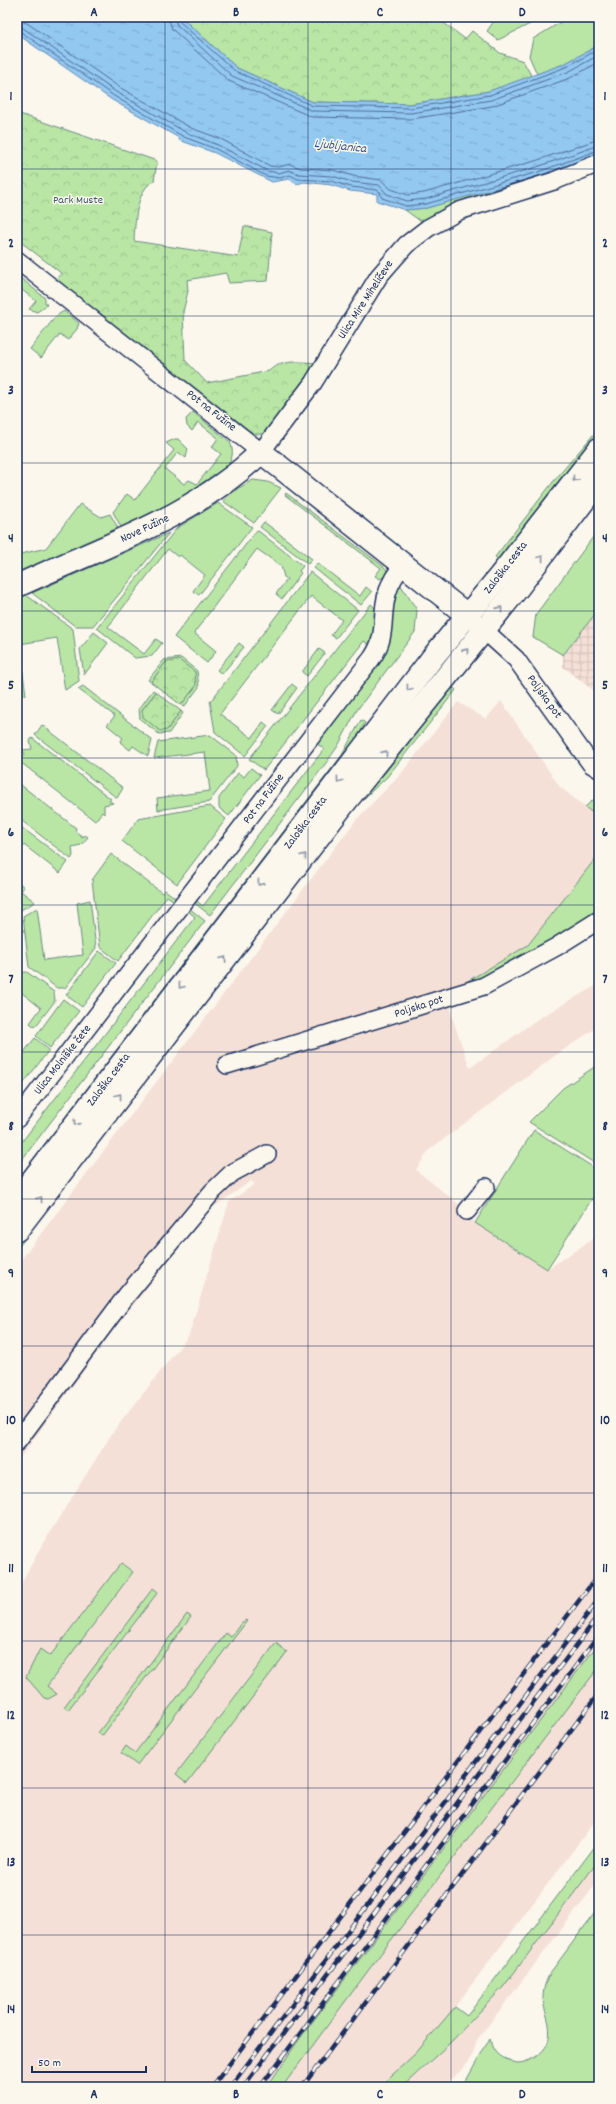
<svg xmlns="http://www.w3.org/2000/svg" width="616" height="2104" viewBox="0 0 616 2104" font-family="Dekko,sans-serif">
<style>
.built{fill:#f5e0d7}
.industrial{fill:url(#industrial-grid)}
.green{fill:#b9e6a4;stroke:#6a8a81}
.park{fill:url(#park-crowns);stroke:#6a8a81}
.water{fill:url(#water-ripples);stroke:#638bb6}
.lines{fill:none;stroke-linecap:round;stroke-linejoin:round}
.shore{stroke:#4b6c99;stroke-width:1}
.street-casing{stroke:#1b2f5e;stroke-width:20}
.secondary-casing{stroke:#1b2f5e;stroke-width:25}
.primary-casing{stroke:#1b2f5e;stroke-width:25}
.street{stroke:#fbf7ec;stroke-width:17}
.secondary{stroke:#fbf7ec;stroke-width:22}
.primary{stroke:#fbf7ec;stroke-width:22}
.rail-casing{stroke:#1b2f5e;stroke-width:4.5}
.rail{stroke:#fbf7ec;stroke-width:3;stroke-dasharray:9;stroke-linecap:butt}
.oneway{stroke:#8b93a5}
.grid{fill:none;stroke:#1b2f5e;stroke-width:1;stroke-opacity:0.55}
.labels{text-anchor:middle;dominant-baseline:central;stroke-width:3;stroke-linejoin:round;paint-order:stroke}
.park-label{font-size:12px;fill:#3b546c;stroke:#fbf7ec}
.street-label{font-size:12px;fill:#1b2f5e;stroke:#fbf7ec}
.water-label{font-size:13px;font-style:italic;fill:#395583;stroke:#fbf7ec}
.neatline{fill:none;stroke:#1b2f5e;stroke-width:1.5}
.grid-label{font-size:13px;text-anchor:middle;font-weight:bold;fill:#1b2f5e}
</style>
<defs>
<pattern id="industrial-grid" width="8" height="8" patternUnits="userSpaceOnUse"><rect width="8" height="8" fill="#f5e0d7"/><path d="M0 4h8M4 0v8" fill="none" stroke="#d1c0bb"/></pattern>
<pattern id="park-crowns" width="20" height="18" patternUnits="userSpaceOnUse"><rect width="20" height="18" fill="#b9e6a4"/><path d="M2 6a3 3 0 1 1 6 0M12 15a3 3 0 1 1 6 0" fill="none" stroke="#9ec690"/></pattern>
<pattern id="water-ripples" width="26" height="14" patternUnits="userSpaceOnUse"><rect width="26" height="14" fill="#93c8f1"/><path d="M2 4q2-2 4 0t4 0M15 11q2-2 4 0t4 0" fill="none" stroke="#7eacd1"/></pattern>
</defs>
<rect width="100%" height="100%" fill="#fbf7ec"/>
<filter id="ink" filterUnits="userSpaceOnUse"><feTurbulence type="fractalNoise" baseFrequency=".025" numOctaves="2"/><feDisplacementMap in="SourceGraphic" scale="8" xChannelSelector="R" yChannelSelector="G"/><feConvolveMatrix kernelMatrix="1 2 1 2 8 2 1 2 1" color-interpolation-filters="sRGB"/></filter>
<g filter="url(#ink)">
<g class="built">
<polygon points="501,701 560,787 599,818 599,854 528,945 466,982 449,988 452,1017 470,1068 539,1018 599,984 599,1026 556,1055 429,1150 416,1170 467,1211 475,1223 547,1269 599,1235 599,1643 298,2041 267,2087 17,2087 17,1591 43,1543 113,1432 189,1335 229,1202 255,1184 251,1181 211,1209 118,1324 17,1462 17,1265 356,820 400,775 458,702 486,719"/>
<polygon points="599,1667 599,1816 439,2028 416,2053 379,2087 282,2087 376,1960"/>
<polygon points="599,1860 599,1880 477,2040 473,2054 463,2069 441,2087 402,2087 427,2065 504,1986"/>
</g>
<polygon class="industrial" points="599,609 599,695 563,667 563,655"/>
<g class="green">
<polygon points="497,17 544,17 498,40 487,31"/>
<polygon points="569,17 599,17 599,45 564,64 537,74 529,56 533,39"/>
<polygon points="599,153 599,158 423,223 405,210 427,208 587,159"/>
<polygon points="17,275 45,298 45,302 47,305 37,312 29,309 36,301 17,286"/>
<polygon points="64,311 79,323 77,329 68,340 60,334 41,358 30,349 56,316"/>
<path d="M193 412 230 442C234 452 233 459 226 467L175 501 121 527 113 512 127 494 135 500 174 450 166 443 175 439H178L188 449 186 458 178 452 165 469 184 484 189 480 197 484 221 454 212 447 218 438 198 422 192 431 187 426 186 419Z"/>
<polygon points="599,428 598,437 556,484 499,559 495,557 553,482"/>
<polygon points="253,480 268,482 281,488 254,523 223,501 237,489"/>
<polygon points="286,493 383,566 387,570 385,576 380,579 375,576 381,568 285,495"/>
<polygon points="218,503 252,527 199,595 193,591 205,575 180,555 178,557 168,549 108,627 144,654 156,639 162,643 152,656 135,658 97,628 177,528"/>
<polygon points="80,504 101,517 110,514 118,528 17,572 17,555 46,548"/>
<polygon points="264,522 312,559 308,564 260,527"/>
<polygon points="599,529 599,609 563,655 533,637 536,614"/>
<polygon points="257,530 303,566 299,571 301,573 282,599 276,594 287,579 284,577 281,566 257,549 194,633 216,651 207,663 174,637"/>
<polygon points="169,533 93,626 75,626 32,593"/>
<polygon points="317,563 360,596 366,587 372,592 361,605 314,568"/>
<polygon points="310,572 358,610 336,638 331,635 342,620 311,596 220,714 252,738 263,722 268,726 245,756 215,732 210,702"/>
<polygon points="400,584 417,610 415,632 357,710 338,746 326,763 210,915 193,902 195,900 203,906 324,749 316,743 385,654 389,642 391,600"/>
<polygon points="26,595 73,629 79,681 65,690 57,638 19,644 26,695 17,696 17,600"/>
<polygon points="371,604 376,609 372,647 364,641 264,770 249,759"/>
<polygon points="94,632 108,643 84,675 80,649"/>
<polygon points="239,643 244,647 222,674 217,670"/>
<polygon points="319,649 325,653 307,676 302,672"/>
<polygon points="181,658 197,671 199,687 184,707 181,705 196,686 166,662 151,682 148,680 164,660"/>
<polygon points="292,684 297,688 278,714 272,710"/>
<polygon points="83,686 152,740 148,756 133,746 130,750 120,742 123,738 107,725 115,716 78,689"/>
<polygon points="454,688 456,690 387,777 361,801 347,817 17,1249 17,1243 36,1218 287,889 376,781 384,774 450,689"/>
<polygon points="153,690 156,692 142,710 167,730 181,711 183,713 169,733 159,734 140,719 139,709"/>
<polygon points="361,720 365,723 354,744 17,1187 17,1180 342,755"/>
<polygon points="42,725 123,788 117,798 35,735"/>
<polygon points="210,735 236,755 237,766 209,802 158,810 157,798 210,791 205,752 154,758 158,742"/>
<polygon points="32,738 111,799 109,801 113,803 104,805 104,814 102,812 95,821 19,761 25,754 22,750 32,749 30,741"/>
<polygon points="251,768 260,775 229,816 219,808 219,798 238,773 244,777"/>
<polygon points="17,782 76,828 75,831 83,837 85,835 88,837 81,845 72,847 73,856 71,859 17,817"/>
<polygon points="599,795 599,818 585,807"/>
<polygon points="210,806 226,819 177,884 122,841 138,819"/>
<polygon points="17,824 68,862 60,873 24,845 20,850 17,848"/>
<polygon points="111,854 162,893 165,890 178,900 176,902 167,896 118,961 100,947 92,880"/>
<polygon points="599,854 599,914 552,939 552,944 497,974 466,982 528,945"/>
<polygon points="17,881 24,887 21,891 35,902 19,911 17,909"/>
<polygon points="90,900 96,948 65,988 57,988 29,967 23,916 37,908 44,960 83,955 77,903"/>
<polygon points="189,908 205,921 17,1166 17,1148 195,917 187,910"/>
<polygon points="99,951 116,963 82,1007 66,995"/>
<polygon points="27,972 54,992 55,1001 35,1027 30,1023 41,1008 17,989 17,973"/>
<polygon points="63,999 79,1011 50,1048 36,1036"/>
<polygon points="35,1038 49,1050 23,1084 17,1080 17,1061"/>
<polygon points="599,1064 599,1166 529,1122 563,1088"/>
<polygon points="534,1130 599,1171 599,1188 547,1269 475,1223"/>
<polygon points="121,1563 133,1572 47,1686 57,1694 48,1699 44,1698 26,1677 40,1649 50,1656"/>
<polygon points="153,1588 158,1592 68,1710 64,1707"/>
<polygon points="187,1614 191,1617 102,1736 98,1733"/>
<polygon points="246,1620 247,1621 137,1765 121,1753 126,1746 135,1753 226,1633 231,1637 241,1623"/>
<polygon points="276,1643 287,1652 187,1783 176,1774"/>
<polygon points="599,1643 599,1667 376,1960 282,2087 267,2087 298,2041"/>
<polygon points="599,1841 599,1860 504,1986 450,2043 402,2087 379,2087 416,2053 455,2007 467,2016"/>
<path d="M599 1907V2087H457L467 2079 490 2038C493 2048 496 2055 506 2059 510 2060 514 2063 518 2063 531 2062 547 2052 549 2038 553 2013 533 2005 550 1973Z"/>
</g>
<g class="park">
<polygon points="181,17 436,17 465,39 472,31 500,53 523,61 532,77 489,91 411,104 313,102 237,68"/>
<path d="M17 113 157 161 154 181C136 189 135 223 134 241L238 257 244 226 272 232 268 281 229 283 226 273 187 280 188 291 183 312 185 360 207 383 269 371C281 359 302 362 317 363L265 434H253L55 281 61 273 17 239Z"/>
<polygon points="179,660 195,672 196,686 181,705 151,682 166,662"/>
<polygon points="156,692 181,711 167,730 160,731 143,717 142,710"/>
</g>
<polygon class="water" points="17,17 181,17 237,68 313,102 411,104 489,91 564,64 599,45 599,153 539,176 427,208 405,210 377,201 377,194 350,191 331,185 304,182 297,184 289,179 272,182 215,153 179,140 179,138 112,100 17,34"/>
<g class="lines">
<g class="shore">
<polyline points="168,17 172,29 229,81 312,117 411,119 492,106 570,78 599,62"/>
<polyline points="174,17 177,25 232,76 313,111 411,113 491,100 568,72 599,55"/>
<polyline points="179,17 180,22 235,71 313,106 411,108 490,95 566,67 599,49"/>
<polyline points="17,20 27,23 119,87 191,128 221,139 270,166 279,167 290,164 300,168 333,170 353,176 381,180 391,189 408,195 424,193 535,161 599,139"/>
<polyline points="17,26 23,28 116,92 187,133 218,145 268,171 279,173 289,170 299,174 332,176 352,182 379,185 387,194 407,201 426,199 537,167 599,145"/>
<polyline points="17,31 21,32 114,96 184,137 216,149 266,176 280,178 290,175 298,179 331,181 351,187 377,190 380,192 382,198 406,206 426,204 538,172 599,150"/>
</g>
<g class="street-casing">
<g id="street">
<polyline points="17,260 261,452 313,383 379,276 406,245 428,228 459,211 554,181 599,163"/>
<polyline points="475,622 516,659 591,764 599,769"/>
<polyline points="227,1065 484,986 556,947 599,920"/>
<path d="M17 1119 372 658C388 635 380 619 387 594 390 582 396 574 404 564"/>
<polyline points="467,1211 486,1187"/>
<polyline points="17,1442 126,1296 213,1191 232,1173 267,1154"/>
</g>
</g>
<g class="secondary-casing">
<path id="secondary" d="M17 586C102 546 192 519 261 452L467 615"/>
</g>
<g class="primary-casing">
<g id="primary">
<polyline points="17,1200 433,657 499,577 599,449"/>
<polyline points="17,1230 343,805 517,589 599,481"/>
</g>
</g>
<use href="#street" class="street"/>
<use href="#secondary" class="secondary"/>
<use href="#primary" class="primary"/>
<g class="rail-casing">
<g id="rail">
<polyline points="212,2087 599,1574"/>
<polyline points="230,2087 599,1599"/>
<polyline points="243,2087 599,1615"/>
<polyline points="260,2087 599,1635"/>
<polyline points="302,2087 599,1693"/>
</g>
</g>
<use href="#rail" class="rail"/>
</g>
<defs><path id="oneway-chevron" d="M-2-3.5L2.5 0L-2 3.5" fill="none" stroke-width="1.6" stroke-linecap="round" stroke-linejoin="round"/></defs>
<g class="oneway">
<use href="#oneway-chevron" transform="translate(575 479) rotate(128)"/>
<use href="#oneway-chevron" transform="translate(541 558) rotate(-53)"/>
<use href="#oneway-chevron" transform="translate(500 609) rotate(-51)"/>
<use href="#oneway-chevron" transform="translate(466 651) rotate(-51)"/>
<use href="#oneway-chevron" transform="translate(409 688) rotate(127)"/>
<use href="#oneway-chevron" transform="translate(385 753) rotate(-51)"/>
<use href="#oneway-chevron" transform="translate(339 780) rotate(127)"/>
<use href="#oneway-chevron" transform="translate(304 856) rotate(-52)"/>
<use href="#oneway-chevron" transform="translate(260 883) rotate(127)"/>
<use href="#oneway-chevron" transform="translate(224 959) rotate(-52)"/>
<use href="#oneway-chevron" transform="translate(181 986) rotate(127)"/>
<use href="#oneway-chevron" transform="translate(119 1096) rotate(-53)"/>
<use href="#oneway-chevron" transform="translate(76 1123) rotate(127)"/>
<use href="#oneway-chevron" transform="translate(40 1199) rotate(-53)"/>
</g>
</g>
<path class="grid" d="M165 17V2087M308 17V2087M451 17V2087M17 169H599M17 316H599M17 463H599M17 611H599M17 758H599M17 905H599M17 1052H599M17 1199H599M17 1346H599M17 1493H599M17 1641H599M17 1788H599M17 1935H599"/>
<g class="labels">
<g class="park-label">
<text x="78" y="200">Park Muste</text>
</g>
<g class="street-label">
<text transform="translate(366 300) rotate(-57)">Ulica Mire Miheličeve</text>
<text transform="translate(211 411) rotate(38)">Pot na Fužine</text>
<text transform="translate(145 529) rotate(-25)">Nove Fužine</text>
<text transform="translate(506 568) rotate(-52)">Zaloška cesta</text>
<text transform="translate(544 697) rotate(54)">Poljska pot</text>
<text transform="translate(264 799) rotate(-53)">Pot na Fužine</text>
<text transform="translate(306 823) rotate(-53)">Zaloška cesta</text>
<text transform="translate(419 1007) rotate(-18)">Poljska pot</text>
<text transform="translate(63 1060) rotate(-52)">Ulica Molniške čete</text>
<text transform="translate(109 1080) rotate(-53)">Zaloška cesta</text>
</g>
<g class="water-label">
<text transform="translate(340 147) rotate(6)">Ljubljanica</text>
</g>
</g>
<rect width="616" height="2104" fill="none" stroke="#fbf7ec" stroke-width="44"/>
<path d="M32 2066v6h114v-6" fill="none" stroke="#1b2f5e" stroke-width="2"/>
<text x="38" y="2066" font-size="12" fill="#1b2f5e" stroke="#fbf7ec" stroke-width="3" paint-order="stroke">50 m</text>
<rect x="22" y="22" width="572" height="2060" class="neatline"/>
<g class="grid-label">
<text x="94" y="16">A</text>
<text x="236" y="16">B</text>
<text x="380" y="16">C</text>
<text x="522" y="16">D</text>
<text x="11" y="100">1</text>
<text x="605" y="100">1</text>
<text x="11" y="247">2</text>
<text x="605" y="247">2</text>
<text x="11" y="394">3</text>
<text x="605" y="394">3</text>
<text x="11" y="542">4</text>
<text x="605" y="542">4</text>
<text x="11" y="689">5</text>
<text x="605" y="689">5</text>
<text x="11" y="836">6</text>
<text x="605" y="836">6</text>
<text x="11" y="983">7</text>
<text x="605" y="983">7</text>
<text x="11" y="1130">8</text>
<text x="605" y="1130">8</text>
<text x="11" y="1277">9</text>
<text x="605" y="1277">9</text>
<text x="11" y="1424">10</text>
<text x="605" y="1424">10</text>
<text x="11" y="1572">11</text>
<text x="605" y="1572">11</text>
<text x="11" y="1719">12</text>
<text x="605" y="1719">12</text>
<text x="11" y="1866">13</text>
<text x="605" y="1866">13</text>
<text x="11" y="2013">14</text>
<text x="605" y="2013">14</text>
<text x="94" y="2098">A</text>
<text x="236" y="2098">B</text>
<text x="380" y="2098">C</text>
<text x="522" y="2098">D</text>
</g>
</svg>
